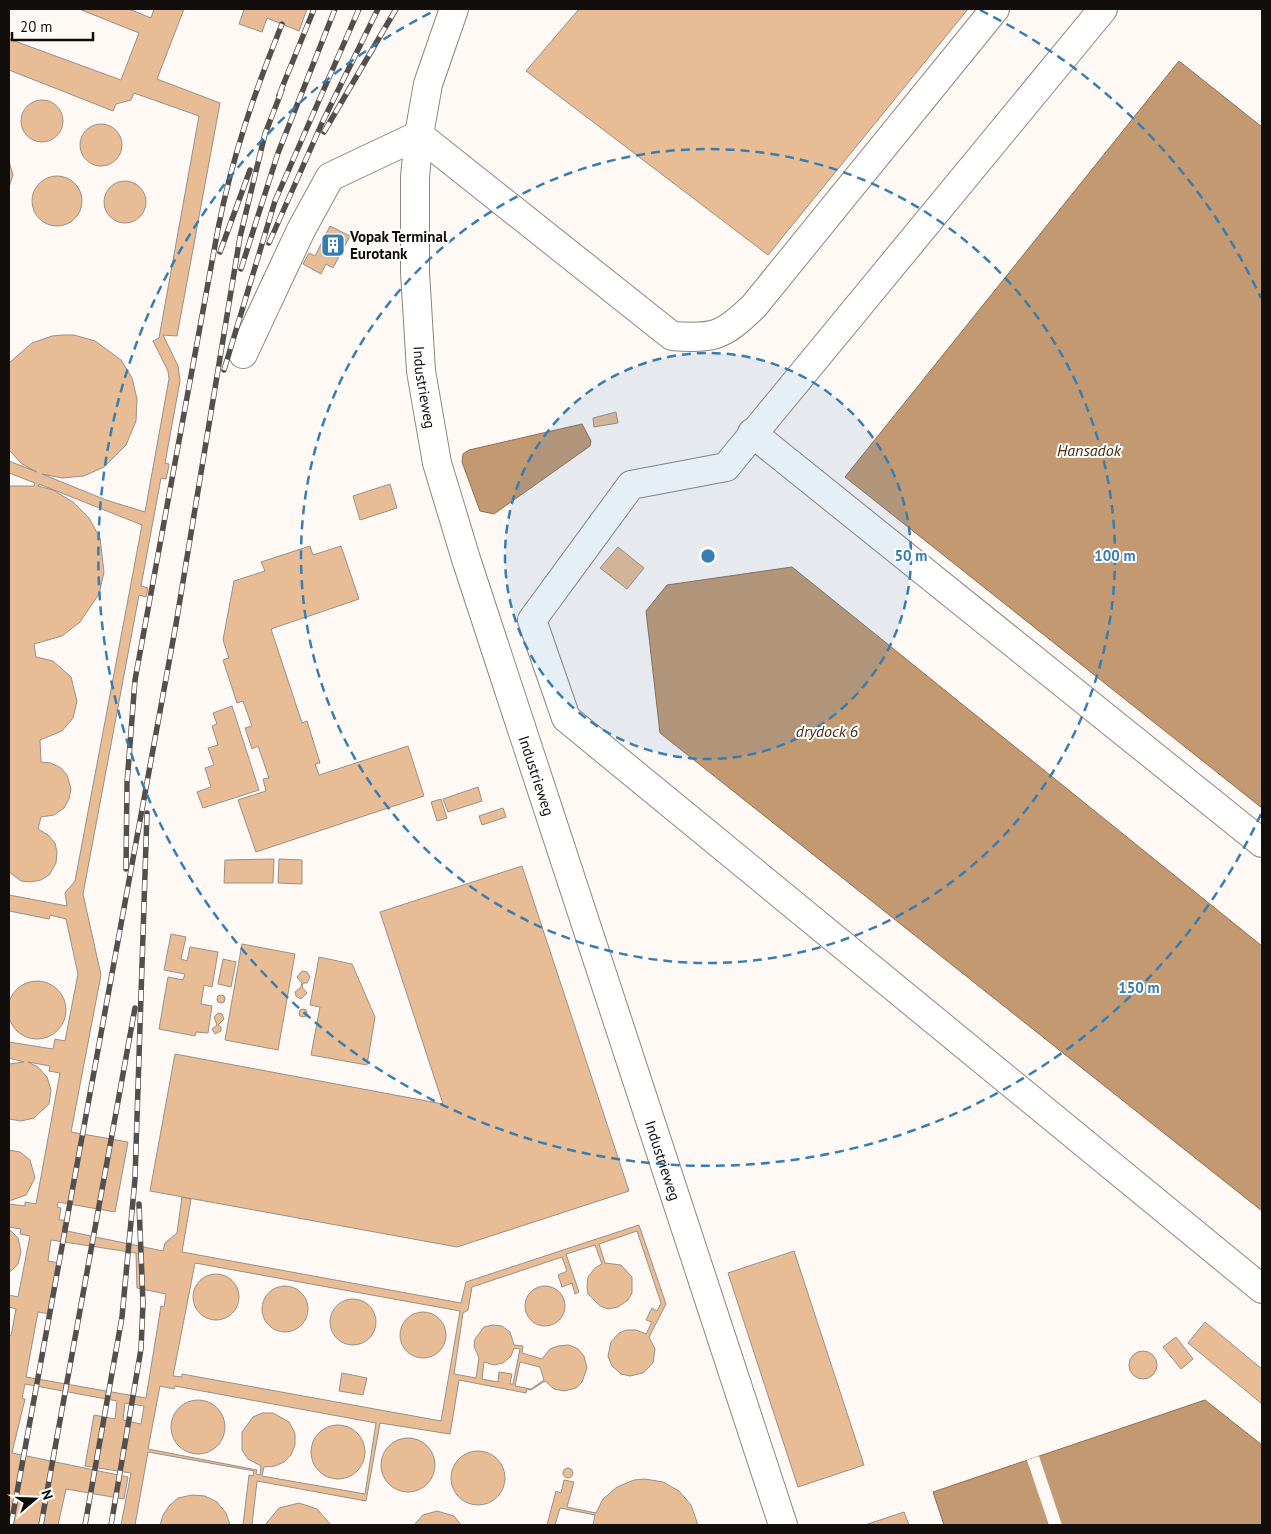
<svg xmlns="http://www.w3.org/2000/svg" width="1271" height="1534" viewBox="0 0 1271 1534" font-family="'PT Sans',sans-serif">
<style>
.water{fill:#c39972;stroke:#8e6f53}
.pier{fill:#fff9f5}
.building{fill:#e8bc95;stroke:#989089;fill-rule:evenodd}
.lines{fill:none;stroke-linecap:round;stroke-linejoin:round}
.minor-casing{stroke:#8e867f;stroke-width:30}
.minor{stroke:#fff;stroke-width:28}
.rail-casing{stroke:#534f4c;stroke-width:5.5}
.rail{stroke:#fff;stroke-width:4;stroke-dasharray:11;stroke-linecap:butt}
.ring{fill:none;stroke:#357db2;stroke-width:2.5;stroke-dasharray:9 6}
.labels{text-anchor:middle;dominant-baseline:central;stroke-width:4;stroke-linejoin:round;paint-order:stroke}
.poi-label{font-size:15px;font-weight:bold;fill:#110e0b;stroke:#fff;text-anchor:start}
.street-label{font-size:15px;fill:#110e0b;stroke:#fff}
.water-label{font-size:16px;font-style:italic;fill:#47290a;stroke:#fff}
.centre{fill:#357db2;stroke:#fff;stroke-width:2.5}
.ring-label{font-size:15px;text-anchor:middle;font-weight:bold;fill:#357db2;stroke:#fff;stroke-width:4;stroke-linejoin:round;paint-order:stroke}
</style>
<rect width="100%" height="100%" fill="#fff9f5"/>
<g class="water">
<polygon points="1179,61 1262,127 1262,808 845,477"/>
<polygon points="582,424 591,441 590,446 494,514 480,511 462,462 463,454 469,450"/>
<polygon points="792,567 1262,946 1262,1211 660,733 646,611 667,585"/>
<polygon points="1205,1400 1262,1445 1262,1525 944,1525 933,1492"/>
</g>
<polygon class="pier" points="1039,1456 1062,1525 1049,1525 1027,1460"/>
<g class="building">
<path d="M79 9H129L151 18 154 9H184L157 79 220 103 177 336 163 335 178 366 180 381 165 463 169 464 168 470 166 479 161 478 141 586 148 588 146 597 139 595 83 894 101 975 71 1132 128 1142 115 1212 58 1202 57 1207 61 1208 59 1220H64L62 1230 163 1251 165 1243 177 1233 182 1197 191 1199 182 1252 461 1303 466 1282 639 1225 666 1304 649 1337 655 1349 653 1363 643 1373 630 1376 621 1374 612 1366 608 1356 611 1342 619 1333 626 1330H636L646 1334 652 1322 646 1320 652 1308 657 1311 661 1303 637 1231 599 1244 605 1263 621 1265 632 1277V1293L628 1300 618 1307 608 1309 600 1306 588 1294 587 1287 588 1277 595 1268 602 1264 595 1245 566 1254 579 1292 575 1294 572 1283 562 1287 558 1275 567 1271 562 1257 472 1287 468 1310 463 1313 454 1374 476 1378 479 1358 474 1346 475 1339 484 1327 493 1325 502 1326 510 1332 514 1345 523 1346 522 1353 542 1359 550 1349 558 1346 569 1345 578 1349 584 1356 587 1368 582 1382 576 1388 564 1391 554 1389 545 1381 531 1390 527 1389 526 1393 459 1380 450 1434 380 1423 366 1501 257 1481 252 1525H243L249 1475 253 1476 254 1471 148 1452 135 1525H121L131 1473 85 1466 94 1415 115 1419 117 1401 25 1384 22 1398 25 1399 12 1453 128 1477 124 1499 66 1489 58 1525H9V1335L11 1336 16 1309 9 1307V1295L18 1297 30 1236 20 1234 21 1229 9 1227V1204L25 1206V1202L36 1204 60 1073 49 1071 50 1066 28 1062 38 1067 47 1077 51 1090 49 1104 34 1118 21 1121 9 1119V1064L24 1062 9 1058V1042L53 1049 55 1039 65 1041 78 974 66 919 50 915 49 919 9 911V895L67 906 65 893 75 881 142 525 39 484 38 486 53 490 73 502 89 518 100 538 104 572 99 594 80 622 62 636 34 644 36 657 53 661 71 677 77 701 73 718 62 731 40 740 41 762 51 763 61 768 67 775 71 789 69 799 64 808 54 815 41 817 38 829 48 835 55 843 57 852 56 863 49 875 41 880 31 882 21 881 9 872V486H34L35 483 9 473V461L37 472 22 464 9 450V363L32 343 52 336 63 335H74L95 341 121 360 132 378 137 399 136 421 126 445 104 467 84 476 62 478 42 474 106 500 145 512 169 379 168 371 153 341 159 338 199 116 134 93 131 100 116 104 113 111 9 70V39L121 80 139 33ZM51 1240 136 1253 137 1288 166 1294 164 1307 161 1306 146 1398 26 1377 38 1312 50 1314 59 1263 48 1261ZM195 1263 460 1311 441 1421 182 1374V1377L173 1376ZM514 1348 520 1349 513 1384H510L512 1374 499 1372 498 1382 482 1379 484 1362 494 1365 503 1363 511 1356ZM520 1362 540 1367 544 1380 531 1389 515 1386ZM160 1386 174 1389 175 1386 376 1423 365 1494 262 1476 264 1467 275 1466 284 1462 291 1455 295 1445V1433L289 1422 273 1413H262L253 1417 242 1432V1450L248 1459 261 1466 260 1475 256 1474 257 1470 148 1449ZM125 1403 144 1406 141 1424 123 1420Z"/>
<polygon points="242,9 307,9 299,31 267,18 262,32 239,24 244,10"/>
<polygon points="579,9 968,9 768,255 526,71"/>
<circle cx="42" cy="121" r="21"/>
<circle cx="101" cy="145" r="21"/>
<polygon points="9,161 13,175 9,187"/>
<circle cx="57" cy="201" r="25"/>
<circle cx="125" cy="202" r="21"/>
<polygon points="330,226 350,236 333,268 326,264 321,274 303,264 309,253 315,256"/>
<polygon points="616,412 618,423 594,427 593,418"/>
<polygon points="390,484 397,508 360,520 353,496"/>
<polygon points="310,546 313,555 341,546 359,599 271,629 302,723 307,721 320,763 315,764 319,775 408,746 424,796 256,852 238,800 266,791 263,779 269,778 258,746 252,749 245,728 252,726 243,701 237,703 223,660 229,658 223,640 234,581 265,571 261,562"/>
<polygon points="618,547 644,568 627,589 600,568"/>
<polygon points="232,706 259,790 203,808 197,792 211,787 205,768 214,765 208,748 218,745 212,726 217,724 213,713"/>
<polygon points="478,787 482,801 448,812 443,799"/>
<polygon points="441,799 447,818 437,821 431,802"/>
<polygon points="503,808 506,817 482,825 479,816"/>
<polygon points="274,859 273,883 224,883 225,860"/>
<polygon points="279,859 302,860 302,884 278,883"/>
<polygon points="522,866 629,1191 457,1247 150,1191 175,1054 443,1104 380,912"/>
<polygon points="171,934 186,937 181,959 187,961 190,947 218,952 212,987 204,985 201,1004 212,1006 208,1033 196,1032 195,1036 159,1029 168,977 183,980 185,974 164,970"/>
<polygon points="242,944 295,954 278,1050 225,1040"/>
<polygon points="319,957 352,964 375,1017 367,1065 311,1055 320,1007 310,1005"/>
<polygon points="223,959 236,962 231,987 218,984"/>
<polygon points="302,971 307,972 310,977 307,983 303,983 302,987 307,993 301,999 296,996 295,992 301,987 302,983 297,977"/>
<circle cx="37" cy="1010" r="29"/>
<circle cx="221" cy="999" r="4"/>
<circle cx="303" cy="1013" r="4"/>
<polygon points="218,1013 222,1014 224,1019 218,1025 221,1027 221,1031 215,1034 212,1029 217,1025 214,1017"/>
<polygon points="9,1150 20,1152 30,1160 35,1178 26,1195 9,1201"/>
<polygon points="9,1229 18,1238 21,1252 18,1264 9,1273"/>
<polygon points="794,1251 864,1465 798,1487 728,1273"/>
<circle cx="216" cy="1297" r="23"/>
<circle cx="285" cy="1309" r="23"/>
<circle cx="545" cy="1306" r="20"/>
<circle cx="353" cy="1322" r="23"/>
<circle cx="423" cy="1335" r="23"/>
<polygon points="1205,1322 1262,1369 1262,1404 1188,1343"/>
<polygon points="1176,1337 1193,1359 1181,1369 1163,1347"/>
<circle cx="1143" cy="1365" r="14"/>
<polygon points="342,1373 367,1378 363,1395 339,1391"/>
<circle cx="198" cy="1427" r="27"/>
<circle cx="338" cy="1452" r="27"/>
<circle cx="408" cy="1465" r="27"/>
<circle cx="478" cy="1478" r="27"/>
<circle cx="568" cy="1473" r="5"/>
<polygon points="645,1479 663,1482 679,1491 691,1505 698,1525 593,1525 595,1515 560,1508 555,1525 547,1525 556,1491 561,1493 564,1480 574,1482 567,1507 596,1513 603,1499 617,1487 634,1480"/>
<polygon points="192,1495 205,1496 217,1502 226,1513 230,1525 160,1525 163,1515 170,1505 178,1498"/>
<polygon points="299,1503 317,1509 331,1525 265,1525 279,1508"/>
<polygon points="437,1511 454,1516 461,1525 414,1525 423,1515"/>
<polygon points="904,1512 909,1525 865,1525"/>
</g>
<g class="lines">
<g class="minor-casing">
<g id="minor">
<path id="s1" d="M454 9 428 84 419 135 415 177V272L421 371 437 463 466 559 783 1525"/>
<polyline points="1103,9 726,467 631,485 532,620 566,718 1262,1289"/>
<path d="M243 354 301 230 330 177 419 135 672 336C715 339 723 336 754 306L995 9"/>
<polyline points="752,433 1262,843"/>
</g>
</g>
<use href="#minor" class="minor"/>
<g class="rail-casing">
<g id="rail">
<polyline points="279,95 314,9"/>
<polyline points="324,132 396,9"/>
<polyline points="269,243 322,123 378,9"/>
<polyline points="220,252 250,170"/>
<polyline points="241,269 278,153 335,9"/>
<polyline points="224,370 275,201 359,9"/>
<path d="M126 869 127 783 135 680 218 229C232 157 255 91 282 24"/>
<polyline points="11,1525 176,624 240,237 265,134 282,90"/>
<polyline points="41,1525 135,1008"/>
<polyline points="85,1525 122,1317 135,1179 147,813"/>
<polyline points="111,1525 141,1349 143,1303 139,1204"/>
</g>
</g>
<use href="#rail" class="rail"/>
</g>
<circle cx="708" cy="556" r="203" fill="#357db2" fill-opacity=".12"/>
<g class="ring">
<circle cx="708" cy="556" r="203"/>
<circle cx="708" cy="556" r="407"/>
<path d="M1261 814A610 610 0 1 1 436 10M980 10A610 610 0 0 1 1261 298"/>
</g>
<defs>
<g id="building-square" transform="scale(1.25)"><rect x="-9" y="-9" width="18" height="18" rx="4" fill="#357db2" stroke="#fff"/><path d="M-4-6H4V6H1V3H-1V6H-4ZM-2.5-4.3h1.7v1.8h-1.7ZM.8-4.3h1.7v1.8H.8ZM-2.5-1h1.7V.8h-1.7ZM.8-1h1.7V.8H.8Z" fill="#fff"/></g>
</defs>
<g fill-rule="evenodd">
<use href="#building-square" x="333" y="245"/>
</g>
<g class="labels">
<g class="poi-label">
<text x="350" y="236">Vopak Terminal<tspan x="350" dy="17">Eurotank</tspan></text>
</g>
<g class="street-label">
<text stroke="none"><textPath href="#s1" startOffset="384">Industrieweg</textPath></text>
<text stroke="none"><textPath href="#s1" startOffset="789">Industrieweg</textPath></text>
<text stroke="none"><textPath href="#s1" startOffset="1194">Industrieweg</textPath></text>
</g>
<g class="water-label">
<text x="1089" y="450">Hansadok</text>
<text x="827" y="731">drydock 6</text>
</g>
</g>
<circle cx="708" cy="556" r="8" class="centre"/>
<g class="ring-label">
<text x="911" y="561">50 m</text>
<text x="1115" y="561">100 m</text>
<text x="1139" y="993">150 m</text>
</g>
<rect width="1271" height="1534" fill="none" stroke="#110e0b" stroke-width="20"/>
<g transform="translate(35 1499) rotate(71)" stroke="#ffffff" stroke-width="4" paint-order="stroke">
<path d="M0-4L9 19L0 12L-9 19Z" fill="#110e0b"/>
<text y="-8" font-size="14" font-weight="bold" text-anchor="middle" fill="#110e0b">N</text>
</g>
<path d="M12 32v8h81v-8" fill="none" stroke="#110e0b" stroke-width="2.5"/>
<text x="20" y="32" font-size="15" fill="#110e0b" stroke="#ffffff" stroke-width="4" paint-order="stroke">20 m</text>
</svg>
